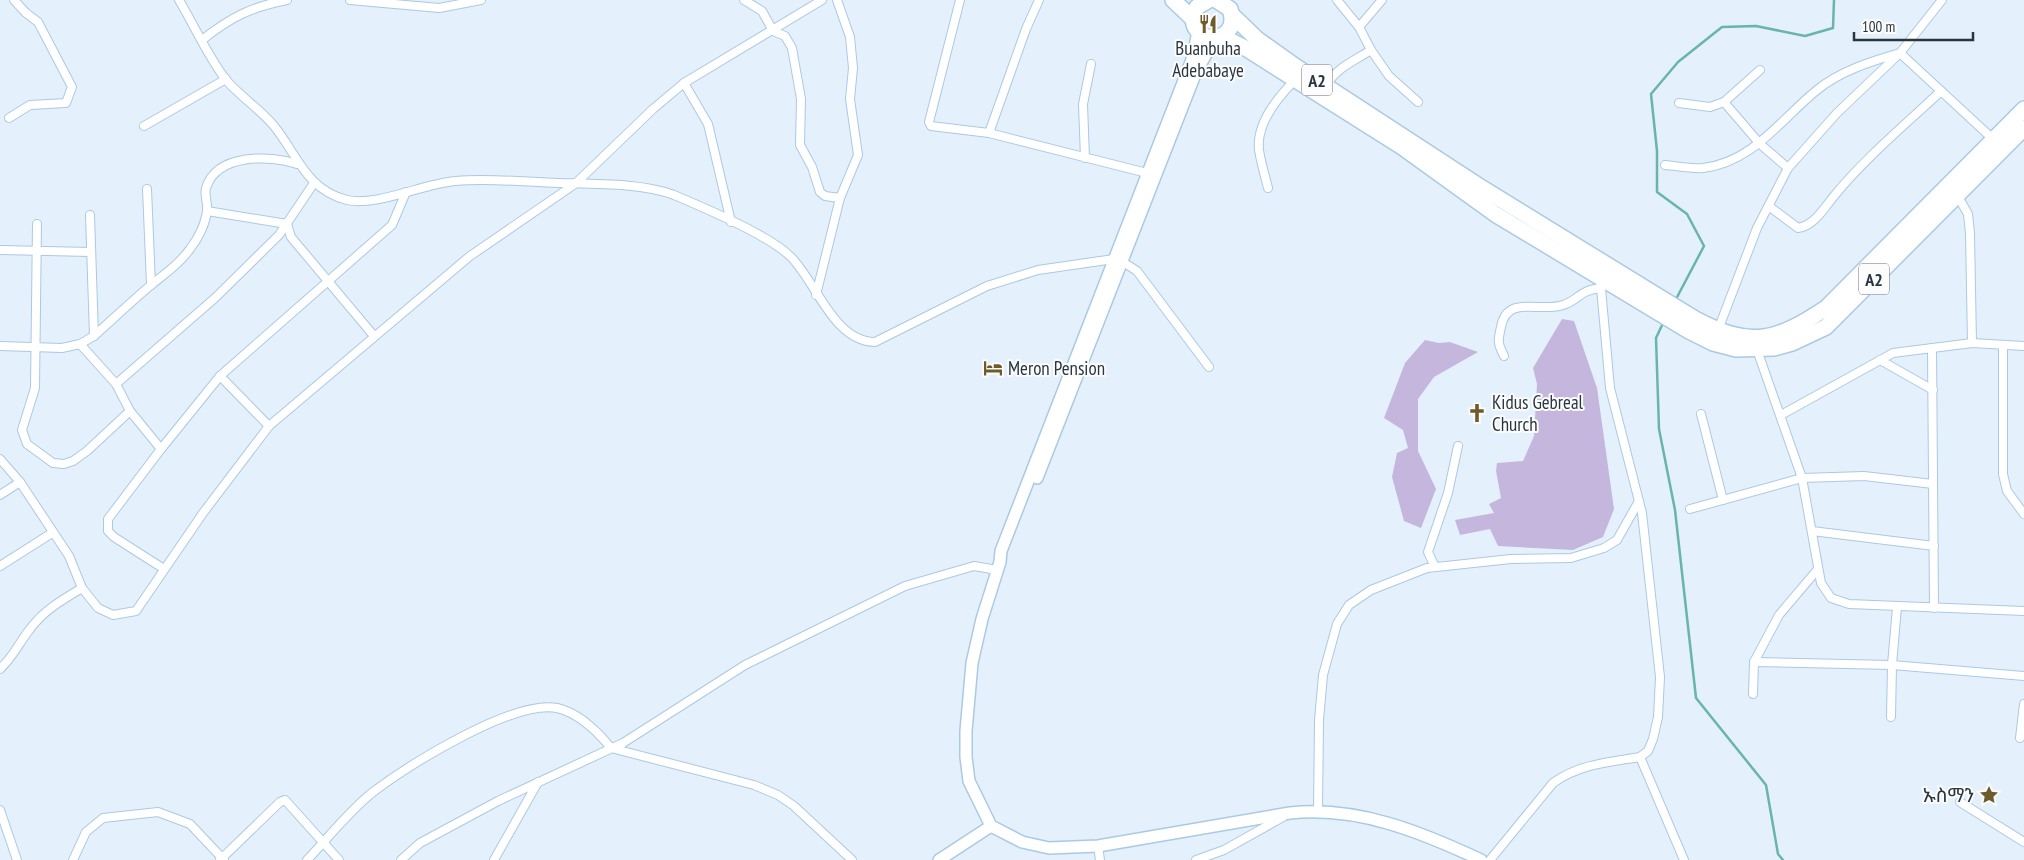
<svg xmlns="http://www.w3.org/2000/svg" width="2024" height="860" viewBox="0 0 2024 860" font-family="'PT Sans Narrow','Noto Sans Ethiopic',sans-serif">
<style>
.green{fill:#c5b6dd}
.lines{fill:none;stroke-linecap:round;stroke-linejoin:round}
.stream{stroke:#69b5a9;stroke-width:2.5}
.street-casing{stroke:#aac9e3;stroke-width:10}
.secondary-casing{stroke:#aac9e3;stroke-width:14}
.highway-casing{stroke:#aac9e3;stroke-width:18}
.street{stroke:#fff;stroke-width:8}
.secondary{stroke:#fff;stroke-width:11}
.highway{stroke:#fff;stroke-width:15}
.labels{text-anchor:middle;dominant-baseline:central;stroke-width:4;stroke-linejoin:round;paint-order:stroke}
.shield{fill:#fcfcfc;stroke:#687178;stroke-width:1}
.shield-label{font-size:18px;font-weight:bold;fill:#293640}
.poi-label{font-size:19px;fill:#293640;stroke:#fcfcfc;text-anchor:start}
</style>
<rect width="100%" height="100%" fill="#e4f1fc"/>
<g class="green">
<polygon points="1562,319 1574,321 1597,388 1614,509 1603,537 1573,550 1498,546 1490,529 1460,535 1455,520 1494,513 1489,504 1501,498 1496,471 1497,463 1523,461 1534,436 1537,384 1533,368"/>
<polygon points="1425,340 1439,343 1450,342 1478,352 1434,377 1418,399 1418,451 1436,489 1421,528 1404,521 1392,477 1397,453 1408,448 1403,430 1384,418 1405,363"/>
</g>
<g class="lines">
<g class="stream">
<polyline points="1675,301 1704,246 1687,214 1657,192 1657,151 1651,94 1678,62 1722,27 1756,26 1805,36 1833,28 1834,0"/>
<polyline points="1664,321 1656,338 1659,429 1675,510 1696,698 1766,785 1778,854 1783,860"/>
</g>
<g class="street-casing">
<g id="street">
<path d="M179 0C194 25 209 59 227 81 241 97 260 109 274 126 297 154 306 190 347 200 377 207 424 183 456 181 490 178 525 182 559 183 593 184 642 183 674 195 705 208 769 235 791 257 816 282 834 342 875 342L987 286 1038 270 1114 259 1123 262 1137 271 1209 367"/>
<polyline points="350,0 439,8 481,0"/>
<polyline points="744,0 762,11 773,31 785,36 792,48 801,99 800,145 812,167 820,192 825,196 840,198 858,155 850,99 853,68 850,37 837,0"/>
<polyline points="960,0 929,122 931,126 989,133 1151,174"/>
<polyline points="1337,0 1359,27 1371,50 1389,76 1418,102"/>
<polyline points="1359,27 1382,0"/>
<path d="M202 40C231 17 251 7 287 0"/>
<polyline points="684,83 708,124 731,222"/>
<path d="M1326 86C1336 68 1354 61 1371 50"/>
<polyline points="1724,102 1760,144 1788,168"/>
<polyline points="1679,103 1710,107 1724,102 1760,70"/>
<polyline points="9,118 30,105 66,103 72,87 38,22 26,13 14,0"/>
<polyline points="144,126 226,79"/>
<polyline points="989,133 1026,29 1039,0"/>
<polyline points="1085,158 1083,104 1091,64"/>
<path d="M1665 165C1677 166 1691 169 1703 168 1753 162 1780 120 1817 90 1840 71 1872 61 1900 53L1994 140"/>
<path d="M1268 188C1265 176 1261 163 1259 150 1256 124 1278 97 1295 80"/>
<polyline points="147,189 151,285"/>
<polyline points="1956,193 1968,214 1970,233 1972,343"/>
<path d="M1770 207 1798 228C1814 226 1825 207 1834 196 1866 157 1905 125 1941 91"/>
<polyline points="207,211 287,224 291,237 374,336"/>
<polyline points="90,215 94,336"/>
<polyline points="37,224 35,388 22,430 27,444 53,463 64,464 73,461 87,451 130,411"/>
<polyline points="0,250 91,252"/>
<polyline points="816,295 840,198"/>
<polyline points="1718,330 1757,228 1788,168 1837,113 1900,53 1942,0"/>
<polyline points="80,344 116,384 130,411 161,449"/>
<path d="M0 346 62 348 80 344 94 336C113 319 132 301 151 285 166 273 179 264 190 249 198 239 206 223 207 210 208 203 204 195 206 188 217 153 270 155 297 164"/>
<polyline points="2003,346 2003,474 2007,491 2024,514"/>
<polyline points="1756,347 1802,478 1821,583 1831,598 1849,604 2024,611"/>
<polyline points="1932,348 1934,608"/>
<path d="M1504 356C1497 342 1498 341 1501 327 1507 294 1540 313 1563 305 1579 300 1579 290 1601 288"/>
<polyline points="1880,360 1933,390"/>
<polyline points="220,376 269,426"/>
<polyline points="116,384 215,298 279,235 314,183"/>
<polyline points="1701,414 1723,500"/>
<polyline points="1781,415 1893,353 1972,343 2024,346"/>
<polyline points="0,459 20,482 69,556 82,588 98,608 113,615 136,611 203,513 269,426 470,256 575,184 653,109 684,83 822,0"/>
<polyline points="0,495 20,482"/>
<polyline points="1690,509 1802,478 1864,476 1933,484"/>
<polyline points="1812,531 1934,546"/>
<polyline points="0,566 52,533"/>
<polyline points="1435,567 1428,552 1448,493 1458,446"/>
<polyline points="164,569 114,537 108,531 108,519 161,449 220,376 392,225 406,192"/>
<polyline points="1754,662 1892,665 2024,676"/>
<path d="M0 669C13 657 19 643 30 629 44 610 62 600 82 588"/>
<polyline points="1753,694 1754,662 1779,615 1818,569"/>
<polyline points="1891,717 1892,665 1897,607"/>
<polyline points="2020,738 2024,704"/>
<polyline points="1640,757 1684,860"/>
<polyline points="1960,802 2024,842"/>
<polyline points="0,810 17,860"/>
<polyline points="1318,810 1319,720 1323,675 1337,624 1349,605 1371,590 1427,568 1511,559 1571,558 1604,548 1617,540 1639,501"/>
<polyline points="1098,846 1100,860"/>
<polyline points="73,860 86,832 103,818 158,812 190,824 224,860"/>
<polyline points="220,860 280,802 285,800 339,860"/>
<path d="M307 860C328 838 349 811 373 792 409 765 512 700 557 708 579 713 598 732 611 748L754 785 778 795 794 806 852 860"/>
<polyline points="401,860 420,843 498,801 623,743 745,665 905,586 974,566 997,570"/>
<polyline points="494,860 538,782"/>
<polyline points="1196,860 1224,850 1283,817"/>
<path d="M1490 860 1553 783C1579 764 1610 762 1640 757L1648 751 1653 739 1658 717 1660 677 1642 513 1610 388 1601 288 1606 278"/>
</g>
</g>
<g class="secondary-casing">
<g id="secondary">
<path d="M1198 31 1193 57 1001 551 1000 562 982 619 972 663 966 731V757L969 781 991 826 1022 842 1049 848 1098 846 1290 813C1358 806 1421 832 1481 860"/>
<polyline points="1037,478 1196,72 1215,38"/>
<polyline points="939,860 991,826"/>
</g>
</g>
<g class="highway-casing">
<g id="highway">
<polyline points="1173,0 1193,19"/>
<path d="M1209 0 1197 7C1178 45 1244 49 1230 9L1216 0"/>
<path d="M1232 15 1257 39 1295 66 1482 188 1695 319C1750 348 1775 342 1826 308L2024 109"/>
<polyline points="1221,36 1247,49 1402,147 1495,214 1689,331 1713,343 1736,349 1774,348 1792,343 1826,327 2024,128"/>
</g>
</g>
<use href="#street" class="street"/>
<use href="#secondary" class="secondary"/>
<use href="#highway" class="highway"/>
</g>
<defs>
<g id="restaurant-bare" transform="scale(1.5)"><path d="M-5-6h1v4h1v-4h1v4h1v-4h1v5L-1.5 .5V6h-2V.5L-5-1ZM5-6V6H3V1.5H1.5Q1.5-4 5-6Z" fill="#6d5c2a" stroke="#fcfcfc" stroke-width="2.5" paint-order="stroke"/></g>
<g id="hotel-bare" transform="scale(1.5)"><path d="M-6-4.5h1.5V1H6V5H4.5V3h-9V5H-6ZM-4 0a1.8 1.8 0 1 1 3.6 0ZM.5 0V-2.5h3Q6-2.5 6 0Z" fill="#6d5c2a" stroke="#fcfcfc" stroke-width="2.5" paint-order="stroke"/></g>
<g id="church-bare" transform="scale(1.5)"><path d="M-1.2-6h2.4v3.5h3.3v2.4h-3.3V6h-2.4V-.1h-3.3v-2.4h3.3Z" fill="#6d5c2a" stroke="#fcfcfc" stroke-width="2.5" paint-order="stroke"/></g>
<g id="sight-bare" transform="scale(1.5)"><path d="M0-6L1.8-2.2L6-1.7L2.9 1.2L3.7 5.4L0 3.3L-3.7 5.4L-2.9 1.2L-6-1.7L-1.8-2.2Z" fill="#6d5c2a" stroke="#fcfcfc" stroke-width="2.5" paint-order="stroke"/></g>
</defs>
<g fill-rule="evenodd">
<use href="#restaurant-bare" x="1208" y="24"/>
<use href="#hotel-bare" x="993" y="368"/>
<use href="#church-bare" x="1477" y="413"/>
<use href="#sight-bare" x="1989" y="795"/>
</g>
<g class="labels">
<g class="shield">
<rect x="1302" y="64.5" width="30" height="31" rx="4"/>
<rect x="1859" y="263.5" width="30" height="31" rx="4"/>
</g>
<g class="shield-label">
<text x="1317" y="80">A2</text>
<text x="1874" y="279">A2</text>
</g>
<g class="poi-label">
<text x="1208" y="48" text-anchor="middle">Buanbuha<tspan x="1208" dy="22">Adebabaye</tspan></text>
<text x="1008" y="368">Meron Pension</text>
<text x="1492" y="402">Kidus Gebreal<tspan x="1492" dy="22">Church</tspan></text>
<text x="1974" y="795" text-anchor="end">ኡስማን</text>
</g>
</g>
<path d="M1854 32v8h119v-8" fill="none" stroke="#293640" stroke-width="2.5"/>
<text x="1862" y="32" font-size="15" fill="#293640" stroke="#fcfcfc" stroke-width="4" paint-order="stroke">100 m</text>
</svg>
